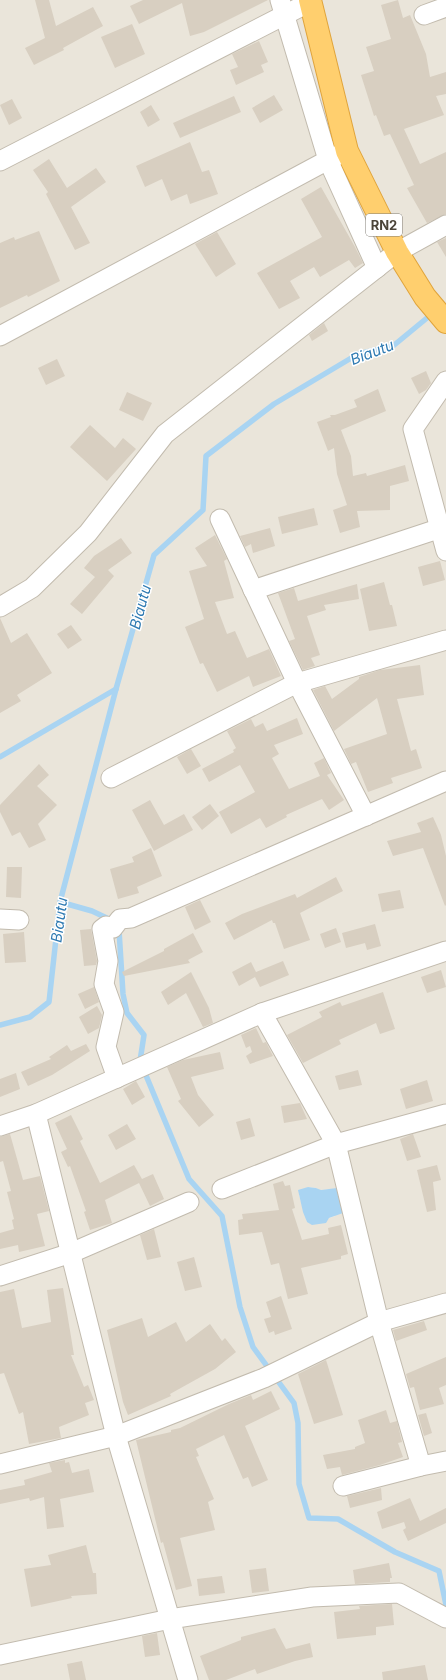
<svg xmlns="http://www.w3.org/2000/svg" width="446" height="1680" viewBox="0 0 446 1680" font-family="Inter,sans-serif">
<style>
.residential{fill:#eae5da;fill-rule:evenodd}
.water{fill:#a9d4f2}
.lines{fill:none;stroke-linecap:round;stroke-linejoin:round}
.stream{stroke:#a9d4f2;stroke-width:5.5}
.building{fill:#d8cfc1}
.minor-casing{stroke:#c2bbae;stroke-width:21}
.highway-casing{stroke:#e0a43c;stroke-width:24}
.minor{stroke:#fff;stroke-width:19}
.highway{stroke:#ffcf6e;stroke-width:22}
.labels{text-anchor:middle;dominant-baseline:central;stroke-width:3;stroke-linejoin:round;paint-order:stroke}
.shield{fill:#fff;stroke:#817c74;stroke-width:1}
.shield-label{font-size:13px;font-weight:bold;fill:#4b4439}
.water-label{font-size:15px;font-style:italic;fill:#2e7ab2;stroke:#fff}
</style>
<rect width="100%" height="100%" fill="#f6f3ec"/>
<path class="residential" d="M0 0H446V1680H0ZM308 1187 316 1188 320 1190 337 1189 335 1216 327 1219 307 1222 299 1195Z"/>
<polygon class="water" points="308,1187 316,1188 321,1190 337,1188 343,1213 329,1218 326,1223 312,1225 307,1222 303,1212 298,1190"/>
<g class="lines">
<g class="stream">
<polyline points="0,757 116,689"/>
<polyline points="60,902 92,911 111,920"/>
<polyline points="118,928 119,930 123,994 127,1013 144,1035 140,1061 189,1179 222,1216 240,1307 253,1347 294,1403 298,1423 299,1484 309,1518 338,1519 395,1552 439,1571 446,1605"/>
<polyline points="0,1025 30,1017 49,1002 60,902 116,689 154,555 203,510 206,456 274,404 358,354 393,346 433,313"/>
</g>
</g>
<g class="building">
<polygon points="35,0 49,0 56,26 93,7 103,26 63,48 64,50 34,65 25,48 45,38"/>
<polygon points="143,0 268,0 204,32 190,36 182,3 139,24 130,6"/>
<polygon points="398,0 403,18 410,15 426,54 430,77 446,72 446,94 436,96 444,115 404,129 420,164 446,152 446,214 427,223 407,188 414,185 390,134 384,136 376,115 374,116 361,75 374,71 366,47 391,39 381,5"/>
<polygon points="132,24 145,54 115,68 101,37"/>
<polygon points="259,41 268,62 261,65 264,72 236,85 230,70 238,67 232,54"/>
<polygon points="274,95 283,110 260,123 252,108"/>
<polygon points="234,96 241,112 180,138 173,123"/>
<polygon points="12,99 22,118 9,125 0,105"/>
<polygon points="151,105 160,120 148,127 140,112"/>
<polygon points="190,142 202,172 209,170 218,194 190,204 187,194 171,201 162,179 145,187 136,166"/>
<polygon points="49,159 67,188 96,168 106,182 71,207 90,243 75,250 46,194 48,192 33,170"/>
<polygon points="321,187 355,247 363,263 355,268 349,260 320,277 314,267 290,281 300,298 279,309 257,273 322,237 301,199"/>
<polygon points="39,231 60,281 28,297 27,295 0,308 0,243 14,237 15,240"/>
<polygon points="217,232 236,264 216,277 195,244"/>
<polygon points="446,238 446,257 437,242"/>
<polygon points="324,323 328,331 312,341 309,335"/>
<polygon points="57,359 65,376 46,385 38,368"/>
<polygon points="426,371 431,383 426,390 419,394 411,378"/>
<polygon points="378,389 386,411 341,430 351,456 353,476 366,473 367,476 405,465 409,481 390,486 390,510 357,511 360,527 340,533 333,510 347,505 337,474 334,448 328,451 317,422 331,417 330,415 335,415 357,407 354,400"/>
<polygon points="127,392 152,403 143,421 119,410"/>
<polygon points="90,425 115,448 123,438 136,449 107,481 70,447"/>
<polygon points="314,508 318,525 282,534 278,517"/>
<polygon points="270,528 275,546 253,553 251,544 245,547 240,536"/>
<polygon points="215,535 227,559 224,561 234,598 215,602 227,634 235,631 247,658 269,649 281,676 253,687 249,676 217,692 203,663 200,664 185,627 204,619 189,571 207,566 195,548"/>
<polygon points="121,538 132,553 108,570 114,576 82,614 70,604 95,577 84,568 94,556"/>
<polygon points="440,561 445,580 423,586 418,567"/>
<polygon points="384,582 390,605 392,605 397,626 369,631 360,589"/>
<polygon points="357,584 359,599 324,605 326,610 307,616 320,655 311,658 315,666 303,670 289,641 295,639 278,593 294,588 298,601"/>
<polygon points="0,618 11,643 27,633 52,673 17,695 21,701 0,713"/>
<polygon points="71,625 82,640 68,649 57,634"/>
<polygon points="420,665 424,695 397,699 411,751 416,749 422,768 391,778 393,783 368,792 356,762 351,764 344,749 387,734 377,698 334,731 313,690 325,686 332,699 359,679 359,677 380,670"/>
<polygon points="297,718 303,734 274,745 279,754 272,758 289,789 320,776 314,763 324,758 331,773 327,775 344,800 329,810 322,799 286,815 287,817 266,828 260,818 231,834 219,812 255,792 240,765 209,782 202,769 234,752 233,750 236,748 227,731 251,719 255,727 263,723 267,731"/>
<polygon points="191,749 201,766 187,774 177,757"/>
<polygon points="39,764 49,775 37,786 57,805 38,824 46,840 29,848 20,832 12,836 0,812 0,805"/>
<polygon points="150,800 164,825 184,814 193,830 154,851 132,810"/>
<polygon points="210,804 219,816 202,830 192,817"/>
<polygon points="433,817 441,835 446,856 446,905 445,906 423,848 393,856 387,841 421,832 417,823"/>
<polygon points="151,848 162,876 137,887 139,893 118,899 110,869 134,862 132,857"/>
<polygon points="7,867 22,867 21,898 6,897"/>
<polygon points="336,877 343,891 300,913 310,940 284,949 275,923 273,923 272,920 234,940 225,923 242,914 295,894 297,898"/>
<polygon points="400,890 404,908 382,912 378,894"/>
<polygon points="200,900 211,922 195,930 185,907"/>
<polygon points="375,924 381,946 367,950 365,943 346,948 342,933"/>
<polygon points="336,928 341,942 325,948 320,934"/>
<polygon points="91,929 97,961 96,965 84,966 80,930"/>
<polygon points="24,932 26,962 5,963 3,934"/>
<polygon points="193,933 203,952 188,960 190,963 124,976 122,972 164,951 164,949"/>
<polygon points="283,961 289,975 260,987 255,977 239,986 232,972 251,962 256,972"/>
<polygon points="441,970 446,987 427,993 421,977"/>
<polygon points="191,972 209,1008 213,1023 203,1027 186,993 168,1005 161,992"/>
<polygon points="94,987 99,1002 85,1009 78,994"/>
<polygon points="383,992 395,1029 380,1034 376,1023 339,1040 341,1044 303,1063 287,1035 322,1017 319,1012 340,1002 342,1006"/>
<polygon points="97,1006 102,1015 99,1028 88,1034 79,1017"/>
<polygon points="256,1028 263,1043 266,1042 273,1056 250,1064 246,1056 252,1052 250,1046 246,1048 241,1035"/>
<polygon points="86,1044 90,1051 52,1075 28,1086 21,1072 51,1059 49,1057 67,1045 71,1051"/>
<polygon points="220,1052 224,1069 191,1077 198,1095 214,1115 199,1127 178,1101 181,1099 167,1067 183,1060"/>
<polygon points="358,1070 362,1085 339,1090 335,1076"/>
<polygon points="16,1073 20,1089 0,1097 0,1079"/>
<polygon points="427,1080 433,1101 406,1109 400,1089"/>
<polygon points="136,1081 145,1097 132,1105 123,1089"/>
<polygon points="300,1103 307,1119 284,1123 281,1106"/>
<polygon points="71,1115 83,1139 80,1141 100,1183 134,1165 142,1179 153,1174 164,1199 150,1206 139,1183 105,1200 112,1223 90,1230 84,1212 86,1211 70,1166 68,1167 61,1152 67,1149 55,1123"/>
<polygon points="250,1118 255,1136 241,1140 236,1122"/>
<polygon points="127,1124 136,1139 116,1150 108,1135"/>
<polygon points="10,1134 23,1180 40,1176 49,1211 37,1214 45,1246 19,1252 18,1245 0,1249 0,1233 14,1229 12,1220 14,1219 7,1192 11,1191 3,1161 0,1162 0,1137"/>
<polygon points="413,1134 421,1157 407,1161 400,1139"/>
<polygon points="437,1165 441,1180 433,1182 436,1210 427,1212 417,1170"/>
<polygon points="283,1181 285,1186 290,1185 295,1208 292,1209 302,1240 329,1234 328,1228 341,1225 348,1254 341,1256 341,1259 301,1268 308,1294 288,1299 279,1263 271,1265 262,1232 239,1235 238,1220 243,1219 242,1214 279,1210 273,1184"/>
<polygon points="154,1229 161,1257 147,1260 140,1235"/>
<polygon points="194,1257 202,1287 185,1291 177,1262"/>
<polygon points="63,1288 74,1355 71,1355 84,1387 88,1385 94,1400 85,1403 89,1415 59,1427 61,1438 29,1444 23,1412 19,1414 4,1373 0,1374 0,1292 14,1289 22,1328 51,1322 47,1290"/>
<polygon points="281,1296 292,1329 275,1335 274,1331 269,1333 264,1319 271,1317 266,1302"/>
<polygon points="142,1318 148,1337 176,1322 186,1342 210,1324 222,1341 225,1338 236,1352 215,1369 170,1394 171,1396 128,1415 123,1402 107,1330"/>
<polygon points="424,1321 427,1330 396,1341 393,1330"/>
<polygon points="446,1357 446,1385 439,1388 444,1404 420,1410 414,1387 410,1388 406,1374"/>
<polygon points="326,1360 343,1415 314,1424 298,1374"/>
<polygon points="271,1391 280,1409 245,1426 268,1480 252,1487 248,1477 243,1479 224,1435 196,1449 199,1456 196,1457 214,1499 208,1502 215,1530 180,1538 192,1586 176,1590 163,1542 161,1543 136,1440 171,1432 171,1430 180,1428 229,1404 251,1395 253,1400"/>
<polygon points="386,1410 390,1423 397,1421 402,1442 398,1443 403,1457 380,1465 342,1475 340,1467 327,1469 323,1455 355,1449 355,1447 365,1443 358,1420"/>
<polygon points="426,1413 432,1433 424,1436 418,1415"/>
<polygon points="65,1460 65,1463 69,1462 72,1473 89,1469 94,1492 60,1499 64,1527 47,1529 44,1497 30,1501 29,1498 0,1504 0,1490 25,1485 24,1480 52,1472 49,1463"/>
<polygon points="381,1488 382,1500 350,1508 347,1496"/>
<polygon points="410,1498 420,1521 446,1508 446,1523 408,1541 403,1530 406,1528 404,1522 382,1529 377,1512"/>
<polygon points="86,1545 93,1573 96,1573 97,1594 71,1596 72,1598 31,1607 24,1569 51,1565 48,1555"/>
<polygon points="389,1563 392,1578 390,1578 390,1582 355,1584 353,1570"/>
<polygon points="266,1568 269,1591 252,1593 249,1570"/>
<polygon points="222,1576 225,1593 199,1596 197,1579"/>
<polygon points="392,1604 394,1625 376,1627 376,1635 337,1639 334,1612 360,1609 359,1606"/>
<polygon points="275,1628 286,1649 310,1643 313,1657 295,1661 257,1674 255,1669 226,1680 209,1680 200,1656 241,1640 241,1637"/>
<polygon points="157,1633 160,1655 145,1657 142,1636"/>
<polygon points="82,1661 86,1680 70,1680 67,1664"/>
<polygon points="425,1665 428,1680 383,1680 382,1672"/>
</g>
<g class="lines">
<g class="minor-casing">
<g id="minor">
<polyline points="280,0 328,160 377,268"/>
<polyline points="424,15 446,7"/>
<polyline points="0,161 310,2"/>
<polyline points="0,336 328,160 347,151"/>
<polyline points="446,381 413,429 446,551"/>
<polyline points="220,519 297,683 366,816"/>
<polyline points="253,590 441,528"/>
<polyline points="0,607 32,588 88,533 165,434 397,252 446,225"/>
<polyline points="111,778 297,683 446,640"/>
<polyline points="0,919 19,920"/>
<polyline points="262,1013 336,1144 379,1322 421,1466"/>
<polyline points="117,1078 106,1047 114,1012 104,984 108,961 102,929 106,926 113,928 120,919 131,918 446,781"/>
<polyline points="36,1114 116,1436 188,1680"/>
<polyline points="0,1126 36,1114 262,1013 446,951"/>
<polyline points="222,1189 336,1144 446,1114"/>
<polyline points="0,1276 71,1253 189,1202"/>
<polyline points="0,1464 116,1436 264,1378 379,1322 446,1303"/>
<polyline points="343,1486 421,1466 446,1461"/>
<polyline points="0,1655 170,1619 312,1597 399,1593 446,1618"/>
</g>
</g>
<g class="highway-casing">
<polyline id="highway" points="310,0 347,151 397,252 425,297 446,322"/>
</g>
<use href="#minor" class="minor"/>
<use href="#highway" class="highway"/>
</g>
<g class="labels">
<rect class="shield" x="366" y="214" width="36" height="22" rx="3"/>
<g class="shield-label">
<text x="384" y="225">RN2</text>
</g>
<g class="water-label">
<text transform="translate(372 352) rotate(-21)">Biautu</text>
<text transform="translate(140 607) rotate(-75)">Biautu</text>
<text transform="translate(59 920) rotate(-82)">Biautu</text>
</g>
</g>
</svg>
